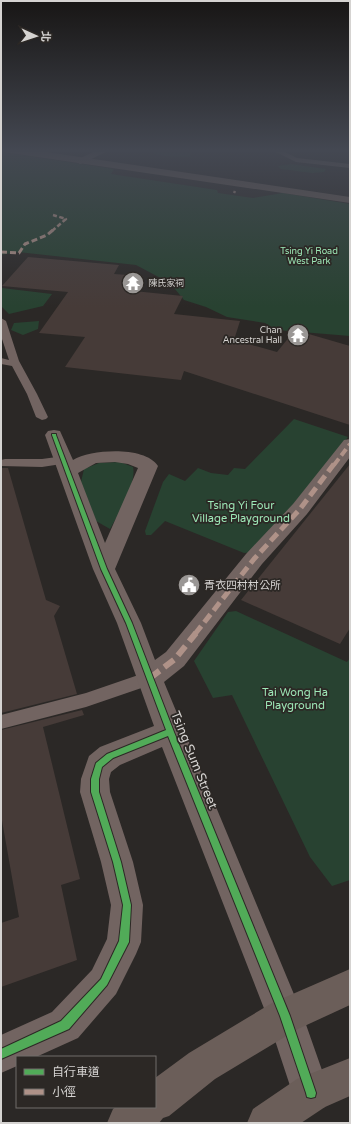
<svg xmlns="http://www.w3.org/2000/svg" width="351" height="1124" viewBox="0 0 351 1124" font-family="'Varela Round','Noto Sans TC',sans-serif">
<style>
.green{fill:#284231}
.building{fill:#463b38}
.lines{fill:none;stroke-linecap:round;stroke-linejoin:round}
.lane{fill:#726461;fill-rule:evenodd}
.street{fill:#726461;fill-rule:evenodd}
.secondary{fill:#6b5e59;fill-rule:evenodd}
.quiet-far4{stroke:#af9288;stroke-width:2.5;stroke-dasharray:4.5 2.5;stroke-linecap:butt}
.quiet-far3{stroke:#af9288;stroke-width:3;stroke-dasharray:6 3;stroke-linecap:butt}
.quiet-far2{stroke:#af9288;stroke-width:4;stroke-dasharray:8 4;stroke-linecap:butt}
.quiet-far1{stroke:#af9288;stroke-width:5;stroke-dasharray:10 5;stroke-linecap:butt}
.quiet{stroke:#af9288;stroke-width:6;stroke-dasharray:12 6;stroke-linecap:butt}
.cycleway-casing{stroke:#2c2825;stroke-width:2}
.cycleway{fill:#51ab58;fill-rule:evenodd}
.labels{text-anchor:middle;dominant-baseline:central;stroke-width:3.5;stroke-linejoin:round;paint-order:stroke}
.far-park-label{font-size:9px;fill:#9de8b7;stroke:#2c2825}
.far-poi-label{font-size:9px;fill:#d5d3d1;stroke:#2c2825;text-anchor:start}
.park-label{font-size:11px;fill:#9de8b7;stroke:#2c2825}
.poi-label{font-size:11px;fill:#d5d3d1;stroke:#2c2825;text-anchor:start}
.near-street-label{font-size:13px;fill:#d5d3d1;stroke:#2c2825}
</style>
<rect width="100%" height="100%" fill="#2b2826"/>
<g class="green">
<polygon points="161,149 191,149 190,157 164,156 153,153"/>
<polygon points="1,152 114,169 111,174 217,190 218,193 253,198 283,193 350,204 350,336 277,330 265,323 227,317 206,307 184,300 170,283 136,265 18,252 1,255"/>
<polygon points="291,164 326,169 324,172 312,173 281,169 278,166"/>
<polygon points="1,287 2,288 52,294 43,306 9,314 1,306"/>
<polygon points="39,321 38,329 23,335 11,330 14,323"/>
<polygon points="294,419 348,437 255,552 244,553 165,521 151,535 146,535 145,531 163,482 169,474 185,481 198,468 211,473 228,475 234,468 245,469"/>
<path d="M120 462 133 467C137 483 118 515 110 529L96 521 81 482 84 469 99 463Z"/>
<polygon points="236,611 347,662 350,658 350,880 332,886 310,857 232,695 213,698 194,661 228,612"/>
</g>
<g class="building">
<polygon points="28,257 119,265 114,274 143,276 134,291 183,296 174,314 240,321 234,340 277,352 295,330 350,346 350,425 184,371 181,380 65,367 85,337 39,333 68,292 2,286"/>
<polygon points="350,464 350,628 340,644 241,600"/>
<polygon points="1,468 8,468 46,600 60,606 54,616 77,694 1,713"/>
<polygon points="82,710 84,715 43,727 80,879 61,885 77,960 1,987 1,923 19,917 1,815 1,730"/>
</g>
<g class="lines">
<g class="lane">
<polygon points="270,149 279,149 297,158 350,164 350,168 296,162"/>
<polygon points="1,318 6,321 19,361 37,394 48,417 46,419 42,420 36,417 27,394 12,366 1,364 1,358 9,360 1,336"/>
<polygon points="64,456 68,457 70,460 68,463 42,467 1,466 1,460 5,459 42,459"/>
<polygon points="150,671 156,673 158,678 156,683 86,707 1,729 1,715 86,693"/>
</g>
<g class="street">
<polygon points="99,149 112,149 83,163 80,164 75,161"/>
<path d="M54 430 60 431 73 460C92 449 145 446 158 466L115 569 141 623 155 660 166 652 246 554 293 504 344 440 350 439V457L307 514 262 564 184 666 164 682 303 1016 330 1093 325 1107 311 1112 297 1107 267 1016 162 747 120 765 111 772 109 779 110 792 133 862 143 905 141 942 136 954 116 994 78 1038 36 1057H17V1066L1 1073V1035L52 1012 92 970 107 939 111 905 101 862 80 792 81 779 89 756 100 747 154 726 117 623 93 569 45 435 48 431ZM115 462 128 464 138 468 105 543 78 473 96 463Z"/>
</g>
<g class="secondary">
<polygon points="1,149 26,149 350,197 350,203 4,152"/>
<polygon points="350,969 350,1005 298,1029 215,1079 169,1116 163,1118 159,1123 107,1123 113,1109 116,1107 155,1107 155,1078 189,1053 272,1003"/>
<polygon points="350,1058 350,1096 325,1107 301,1123 247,1123 253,1109 297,1079"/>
</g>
<g class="quiet-far4">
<polyline points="234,193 235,191"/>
<polyline points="52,231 66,219 53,215"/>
</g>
<polyline class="quiet-far3" points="1,252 19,253 25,244 47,235 53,230"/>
<polyline class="quiet-far2" points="334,465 350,444"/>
<polyline class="quiet-far1" points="195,634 254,559 300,509 334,464"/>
<polyline class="quiet" points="150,678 175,659 196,633"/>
<g class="cycleway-casing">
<polygon id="cycleway" points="52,434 56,434 56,435 107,569 132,623 174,732 290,1016 316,1093 315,1097 311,1098 307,1097 306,1093 280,1016 168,736 113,758 102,767 99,779 99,792 121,862 131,905 129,942 107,985 69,1029 1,1059 1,1049 61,1021 101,979 119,941 123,905 113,862 91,792 91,779 96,763 107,754 166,730 126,623 101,569 52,435"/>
</g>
<use href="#cycleway" class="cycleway"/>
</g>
<linearGradient id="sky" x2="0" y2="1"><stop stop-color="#181615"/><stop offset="0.49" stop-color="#444852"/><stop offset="1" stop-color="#444852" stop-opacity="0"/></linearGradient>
<rect width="351" height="307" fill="url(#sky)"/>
<defs>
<g id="temple-disc" transform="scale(1.15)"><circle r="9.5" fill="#9a9795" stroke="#2c2825"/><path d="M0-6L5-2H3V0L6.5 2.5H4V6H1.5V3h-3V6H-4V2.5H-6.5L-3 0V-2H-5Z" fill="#fff"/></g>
<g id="civic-disc" transform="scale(1.15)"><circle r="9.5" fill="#9a9795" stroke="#2c2825"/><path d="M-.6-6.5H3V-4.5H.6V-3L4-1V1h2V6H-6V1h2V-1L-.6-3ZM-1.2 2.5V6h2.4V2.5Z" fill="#fff"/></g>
</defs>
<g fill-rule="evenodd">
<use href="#temple-disc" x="133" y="283"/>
<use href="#temple-disc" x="298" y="335"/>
<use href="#civic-disc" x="189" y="585"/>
</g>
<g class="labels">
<g class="far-park-label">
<text x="309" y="251">Tsing Yi Road<tspan x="309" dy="10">West Park</tspan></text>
</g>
<g class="far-poi-label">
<text x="148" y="283">陳氏家祠</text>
<text x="282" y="330" text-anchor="end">Chan<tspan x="282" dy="10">Ancestral Hall</tspan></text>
</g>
<g class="park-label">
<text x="241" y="505">Tsing Yi Four<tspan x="241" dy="13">Village Playground</tspan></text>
<text x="295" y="692">Tai Wong Ha<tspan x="295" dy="13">Playground</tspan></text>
</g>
<g class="poi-label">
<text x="204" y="585">青衣四村村公所</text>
</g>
<g class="near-street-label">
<text transform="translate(194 760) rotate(68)">Tsing Sum Street</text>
</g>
</g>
<rect width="351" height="1124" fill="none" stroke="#d5d3d1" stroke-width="4"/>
<rect x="16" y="1056" width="140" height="52" fill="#2c2825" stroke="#706c6a"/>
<rect x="24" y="1069" width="20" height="6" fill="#51ab58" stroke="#706c6a"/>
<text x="52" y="1076" font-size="12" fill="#d5d3d1">自行車道</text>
<rect x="24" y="1089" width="20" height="6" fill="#af9288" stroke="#706c6a"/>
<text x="52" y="1096" font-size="12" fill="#d5d3d1">小徑</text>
<g transform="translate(36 36) rotate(93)" stroke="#2c2825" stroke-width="3" paint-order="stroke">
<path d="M0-3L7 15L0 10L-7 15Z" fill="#d5d3d1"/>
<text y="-6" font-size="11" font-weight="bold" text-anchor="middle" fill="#d5d3d1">北</text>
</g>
</svg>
